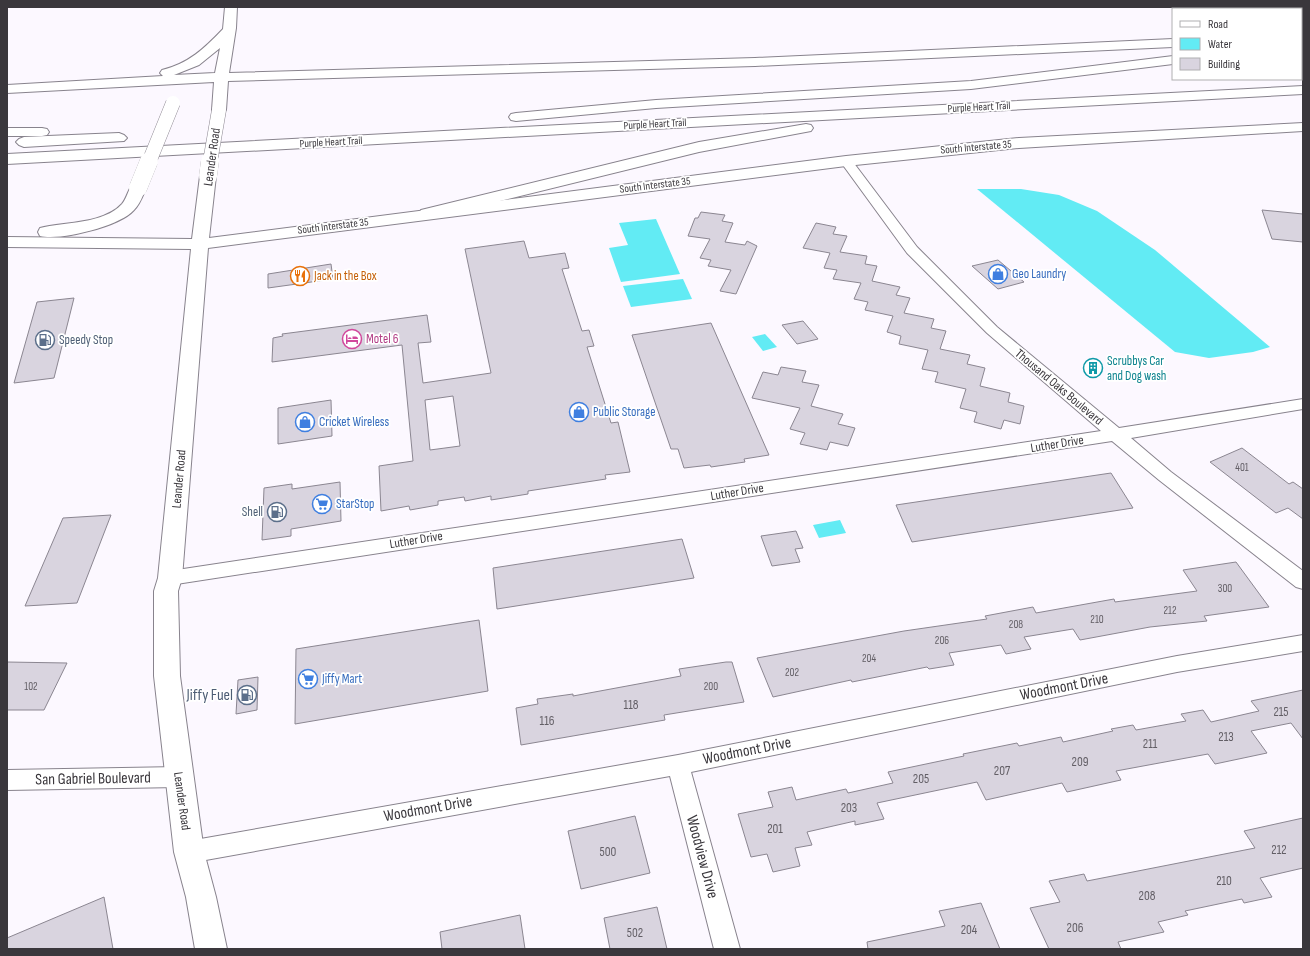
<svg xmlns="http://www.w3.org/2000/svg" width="1310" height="956" viewBox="0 0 1310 956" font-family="'Sofia Sans Condensed',sans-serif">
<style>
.water{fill:#62ebf4}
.building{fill:#d9d4df;stroke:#8b8691;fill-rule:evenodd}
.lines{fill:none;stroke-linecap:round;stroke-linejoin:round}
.minor-casing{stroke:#88838d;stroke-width:2}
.secondary-casing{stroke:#88838d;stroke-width:2}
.motorway-casing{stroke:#88838d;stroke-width:2}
.minor{fill:#fff;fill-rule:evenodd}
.secondary{fill:#fff;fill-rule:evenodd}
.motorway{fill:#fff;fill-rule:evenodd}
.rail-casing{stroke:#807d83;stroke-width:3}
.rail{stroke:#fff;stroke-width:2;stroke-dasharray:5.5;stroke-linecap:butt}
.secondary-bridge-far1-casing{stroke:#88838d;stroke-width:15;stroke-linecap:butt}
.secondary-bridge-casing{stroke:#88838d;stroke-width:18;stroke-linecap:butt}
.secondary-bridge-far1{stroke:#fff;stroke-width:14}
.secondary-bridge{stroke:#fff;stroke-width:18}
.labels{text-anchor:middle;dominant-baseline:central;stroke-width:3.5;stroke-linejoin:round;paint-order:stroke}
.far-street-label{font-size:11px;fill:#3a373c;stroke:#fff}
.number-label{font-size:11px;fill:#625e65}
.street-label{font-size:13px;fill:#3a373c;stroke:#fff}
.shop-label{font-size:13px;fill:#366cbe;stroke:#fff;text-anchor:start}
.food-label{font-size:13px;fill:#c56008;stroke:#fff;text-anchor:start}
.hotel-label{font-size:13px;fill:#b23c85;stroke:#fff;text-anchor:start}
.service-label{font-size:13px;fill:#4e5e75;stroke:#fff;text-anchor:start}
.culture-label{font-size:13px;fill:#0d838f;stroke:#fff;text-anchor:start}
.near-number-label{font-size:13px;fill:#625e65}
.near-street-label{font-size:16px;fill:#3a373c;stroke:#fff}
.near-service-label{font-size:16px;fill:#4e5e75;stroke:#fff;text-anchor:end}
</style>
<rect width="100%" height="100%" fill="#fcf8ff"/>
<g class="water">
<polygon points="977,189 1021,189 1059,195 1097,211 1155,250 1270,347 1253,352 1209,358 1175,352"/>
<polygon points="656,219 680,274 621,282 609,248 628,245 619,223"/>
<polygon points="683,279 692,299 631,307 623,286"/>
<polygon points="765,334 777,347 763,351 752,337"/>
<polygon points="840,520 846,533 819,538 813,525"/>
</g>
<g class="building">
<polygon points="1262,210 1303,214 1303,242 1272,239"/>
<polygon points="701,212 725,215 722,221 733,223 725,242 745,245 747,241 757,246 736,294 720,291 731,270 708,266 711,260 700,258 710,239 688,236 695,218 698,218"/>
<polygon points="816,223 836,227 833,234 847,236 840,252 867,256 865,264 877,266 872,281 900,287 896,295 910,298 904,313 934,319 931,328 946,331 940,349 970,355 967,364 985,368 980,386 1010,393 1008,402 1024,406 1020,424 1004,420 1001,429 974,422 977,412 960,408 966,389 935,382 938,372 922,369 928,350 899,344 901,336 887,332 893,316 865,310 868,302 854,299 861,283 833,279 837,270 824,268 830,253 803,248"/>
<path d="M524 241 529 258 565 253 569 268 562 269 582 331 589 330 594 346 587 347 611 423 618 422 630 472 605 475 606 479 528 491V494L491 500V496L465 501 464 497 438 501V505L410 510 409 506 381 511 379 466 413 461 402 345 272 362 273 338 283 336 282 334 427 315 431 342 418 343 423 383 491 373 465 249ZM453 396 460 446 430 450 425 400Z"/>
<polygon points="998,260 1024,282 998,289 972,266"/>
<polygon points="331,264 333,279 268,288 268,274"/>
<polygon points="74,298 54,378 14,383 37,302"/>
<polygon points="803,321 818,339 797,344 782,325"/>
<polygon points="711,323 769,455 744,459 745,462 711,467 710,465 684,468 678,449 671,449 632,335"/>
<polygon points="781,367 806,371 802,382 819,385 811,406 843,414 838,424 855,428 848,446 830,442 827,450 800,444 805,433 790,429 800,408 752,398 763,372 778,375"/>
<polygon points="331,400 332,436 278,444 278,408"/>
<polygon points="1242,448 1289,484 1293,482 1303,489 1303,519 1288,508 1276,513 1210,462"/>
<polygon points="1111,473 1133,508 912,542 896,505"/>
<polygon points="340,482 341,521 291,529 291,536 262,540 264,488 292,484 292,489"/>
<polygon points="111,515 77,603 25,606 63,518"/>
<polygon points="796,531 803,548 795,549 800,562 772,566 761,536"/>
<polygon points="682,539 694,578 497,609 493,568"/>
<polygon points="1236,562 1269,607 1204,616 1207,621 1150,627 1080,640 1073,629 1024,637 1031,649 1006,654 1001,645 949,653 954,665 929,669 927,667 852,682 851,680 773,697 757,658 904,631 987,619 985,616 1033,607 1036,613 1114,599 1115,602 1197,591 1183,570"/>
<polygon points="479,620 488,691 295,724 296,649"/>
<polygon points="7,662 67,663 44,710 7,710"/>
<polygon points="726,662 732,662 744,702 664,715 665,720 521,745 516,708 538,704 537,699 573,694 573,696 681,676 679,669"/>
<polygon points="258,677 257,710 236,714 238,680"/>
<polygon points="1303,690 1303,739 1291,723 1251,731 1267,753 1215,764 1208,754 1116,771 1121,780 1067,792 1062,783 986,800 977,782 877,803 884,819 855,825 855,821 807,832 812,845 795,848 800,866 773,872 767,854 751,857 738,814 773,807 768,792 792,787 796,800 846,789 848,793 893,783 888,772 964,756 963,754 1017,743 1019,746 1061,737 1063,742 1113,731 1111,729 1133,725 1136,730 1186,721 1181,714 1203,710 1211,722 1259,711 1251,701"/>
<polygon points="635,816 650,873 581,889 568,831"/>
<polygon points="1303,818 1303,868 1260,878 1272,897 1244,903 1242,899 1185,911 1188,915 1158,922 1164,932 1118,942 1121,949 1049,949 1030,908 1060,902 1049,881 1084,874 1087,881 1255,848 1244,831"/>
<polygon points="104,897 113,949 7,949 7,938"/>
<polygon points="981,903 1000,949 868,949 867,942 945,926 939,911"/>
<polygon points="657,907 667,949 610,949 604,918"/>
<polygon points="520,915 525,949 442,949 440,932"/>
</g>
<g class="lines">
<g class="minor-casing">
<g id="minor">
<polygon points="846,157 850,158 917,247 997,327 1119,428 1303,399 1303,409 1131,438 1171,472 1303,571 1303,589 1296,587 1159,480 1112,441 170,585 163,583 160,578 163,573 170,571 1101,431 987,333 907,253 840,161"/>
<polygon points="1303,635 1303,651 1177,672 691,772 740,949 714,949 670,776 189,863 180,860 177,852 180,844 189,841 678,755 1177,656"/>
<polygon points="179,767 187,770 190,777 187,784 179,787 7,790 7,770"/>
</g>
</g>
<g class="secondary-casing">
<g id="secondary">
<path d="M225 7H237L236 28 229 73 755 58 1173 39V47L755 66 228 81 226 110 224 113H214L212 110 214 82 7 93V85L163 76 160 73 162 70C188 64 205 48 223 29ZM220 48 215 73 174 75 199 65Z"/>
<rect x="1301" y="33" width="2" height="8"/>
<polygon points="1303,123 1303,131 1019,148 846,166 208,248 182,578 178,591 180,676 204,852 216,897 227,949 195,949 186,897 174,852 154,676 154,591 158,578 191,249 7,247 7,237 192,239 200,176 202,173 214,173 216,176 209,238 846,156 1019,138"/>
<path d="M138 183 144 185 146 188C143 195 140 204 134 210 120 226 61 241 40 236L38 232 40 228C64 222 104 224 122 204 127 198 128 190 132 185Z"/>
</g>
</g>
<g class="motorway-casing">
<g id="motorway">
<rect x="1301" y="39" width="2" height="8"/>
<polygon points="1173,56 1173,64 971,89 656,108 516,121 511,120 509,117 511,114 516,113 656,100 971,81"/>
<polygon points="1303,86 1303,94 7,164 7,154"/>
<polygon points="806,124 811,125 813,128 811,131 699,152 427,219 421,218 419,214 421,210 699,142"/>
<polygon points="7,128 42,128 47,129 49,132 47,135 42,136 7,136"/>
<polygon points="119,133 124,135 127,138 124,141 24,147 19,145 16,142 19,139 24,137"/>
</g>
</g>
<use href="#minor" class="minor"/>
<use href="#secondary" class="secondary"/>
<use href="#motorway" class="motorway"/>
<g class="rail-casing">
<polyline id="rail" points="1301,7 1303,7"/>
</g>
<use href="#rail" class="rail"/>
<g class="secondary-bridge-far1-casing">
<g id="secondary-bridge-far1">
<polyline points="149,162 173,103"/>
<polyline points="210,162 219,110"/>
</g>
</g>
<g class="secondary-bridge-casing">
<g id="secondary-bridge">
<polyline points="208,176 210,161"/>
<polyline points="138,188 149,161"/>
</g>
</g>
<use href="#secondary-bridge-far1" class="secondary-bridge-far1"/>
<use href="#secondary-bridge" class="secondary-bridge"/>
</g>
<defs>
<g id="shop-ring" transform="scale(1)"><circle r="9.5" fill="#fff" stroke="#3f7fe0" stroke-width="1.5"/><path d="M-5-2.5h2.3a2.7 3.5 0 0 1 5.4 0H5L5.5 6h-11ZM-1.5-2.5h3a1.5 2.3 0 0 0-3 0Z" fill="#3f7fe0"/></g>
<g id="restaurant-ring" transform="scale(1)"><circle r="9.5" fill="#fff" stroke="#e8710a" stroke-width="1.5"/><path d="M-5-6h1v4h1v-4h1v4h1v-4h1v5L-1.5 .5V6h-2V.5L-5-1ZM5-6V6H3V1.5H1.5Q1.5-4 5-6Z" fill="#e8710a"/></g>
<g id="hotel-ring" transform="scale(1)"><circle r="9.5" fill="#fff" stroke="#d1479c" stroke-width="1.5"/><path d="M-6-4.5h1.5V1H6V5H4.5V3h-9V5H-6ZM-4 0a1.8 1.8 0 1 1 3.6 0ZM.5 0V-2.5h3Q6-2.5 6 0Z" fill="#d1479c"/></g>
<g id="fuel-ring" transform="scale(1)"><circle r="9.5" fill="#fff" stroke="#5c6f8a" stroke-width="1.5"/><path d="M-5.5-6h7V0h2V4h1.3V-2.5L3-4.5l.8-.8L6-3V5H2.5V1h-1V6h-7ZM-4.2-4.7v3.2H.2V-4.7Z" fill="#5c6f8a"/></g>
<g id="building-ring" transform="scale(1)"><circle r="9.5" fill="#fff" stroke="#0f9aa8" stroke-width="1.5"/><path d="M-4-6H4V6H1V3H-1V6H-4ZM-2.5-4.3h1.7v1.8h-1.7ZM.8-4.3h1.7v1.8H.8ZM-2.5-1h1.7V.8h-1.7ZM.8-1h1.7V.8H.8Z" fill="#0f9aa8"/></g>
<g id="supermarket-ring" transform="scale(1)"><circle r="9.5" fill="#fff" stroke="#3f7fe0" stroke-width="1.5"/><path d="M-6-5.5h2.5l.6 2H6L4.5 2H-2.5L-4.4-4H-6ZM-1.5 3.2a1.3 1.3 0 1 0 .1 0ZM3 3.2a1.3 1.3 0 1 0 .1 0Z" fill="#3f7fe0"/></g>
</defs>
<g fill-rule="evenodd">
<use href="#shop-ring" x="998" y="274"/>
<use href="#restaurant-ring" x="300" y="276"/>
<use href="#hotel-ring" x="352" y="339"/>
<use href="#fuel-ring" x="45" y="340"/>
<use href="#building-ring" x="1093" y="368"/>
<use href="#shop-ring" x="579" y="412"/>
<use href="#shop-ring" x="305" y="422"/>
<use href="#supermarket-ring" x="322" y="504"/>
<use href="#fuel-ring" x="277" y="512"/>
<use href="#supermarket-ring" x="308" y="679"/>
<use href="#fuel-ring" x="247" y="695"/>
</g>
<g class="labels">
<g class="far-street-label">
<text transform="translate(979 107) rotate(-3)">Purple Heart Trail</text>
<text transform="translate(655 124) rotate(-3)">Purple Heart Trail</text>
<text transform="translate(331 142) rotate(-3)">Purple Heart Trail</text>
<text transform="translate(976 147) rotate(-5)">South Interstate 35</text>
<text transform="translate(655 185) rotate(-7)">South Interstate 35</text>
<text transform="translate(333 226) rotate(-7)">South Interstate 35</text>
</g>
<g class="number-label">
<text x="1242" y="467">401</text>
<text x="1225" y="588">300</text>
<text x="1170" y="610">212</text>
<text x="1097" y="619">210</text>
<text x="1016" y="624">208</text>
<text x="942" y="640">206</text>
<text x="869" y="658">204</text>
<text x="792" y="672">202</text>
<text x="31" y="686">102</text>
<text x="711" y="686">200</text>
</g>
<g class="street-label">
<text transform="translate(212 157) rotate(-82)">Leander Road</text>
<text transform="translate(1059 387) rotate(40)">Thousand Oaks Boulevard</text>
<text transform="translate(1057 444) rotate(-9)">Luther Drive</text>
<text transform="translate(179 479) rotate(-85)">Leander Road</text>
<text transform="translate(737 492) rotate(-9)">Luther Drive</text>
<text transform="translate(416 540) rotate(-9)">Luther Drive</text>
<text transform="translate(182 801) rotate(82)">Leander Road</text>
</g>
<g class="shop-label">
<text x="1012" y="274">Geo Laundry</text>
<text x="593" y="412">Public Storage</text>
<text x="319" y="422">Cricket Wireless</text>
<text x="336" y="504">StarStop</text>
<text x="322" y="679">Jiffy Mart</text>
</g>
<g class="food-label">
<text x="314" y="276">Jack in the Box</text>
</g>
<g class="hotel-label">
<text x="366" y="339">Motel 6</text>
</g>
<g class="service-label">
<text x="59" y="340">Speedy Stop</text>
<text x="263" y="512" text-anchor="end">Shell</text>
</g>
<g class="culture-label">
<text x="1107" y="361">Scrubbys Car<tspan x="1107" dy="15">and Dog wash</tspan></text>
</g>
<g class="near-number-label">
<text x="631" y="705">118</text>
<text x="1281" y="712">215</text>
<text x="547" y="721">116</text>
<text x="1226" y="737">213</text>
<text x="1150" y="744">211</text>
<text x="1080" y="762">209</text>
<text x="1002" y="771">207</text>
<text x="921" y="779">205</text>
<text x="849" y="808">203</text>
<text x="775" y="829">201</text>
<text x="1279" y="850">212</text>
<text x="608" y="852">500</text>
<text x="1224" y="881">210</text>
<text x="1147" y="896">208</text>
<text x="1075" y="928">206</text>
<text x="969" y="930">204</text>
<text x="635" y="933">502</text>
</g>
<g class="near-street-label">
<text transform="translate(1064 687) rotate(-11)">Woodmont Drive</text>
<text transform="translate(747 751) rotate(-11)">Woodmont Drive</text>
<text transform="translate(93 779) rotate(-1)">San Gabriel Boulevard</text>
<text transform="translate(428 809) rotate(-10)">Woodmont Drive</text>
<text transform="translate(702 857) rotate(75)">Woodview Drive</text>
</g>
<g class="near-service-label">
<text x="233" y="695">Jiffy Fuel</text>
</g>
</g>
<rect width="1310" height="956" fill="none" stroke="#3a373c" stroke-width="16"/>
<rect x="1172" y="8" width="130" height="72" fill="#ffffff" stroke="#b0afb1"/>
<rect x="1180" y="21" width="20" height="6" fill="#ffffff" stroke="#b0afb1"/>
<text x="1208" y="28" font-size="12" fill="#3a373c">Road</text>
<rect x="1180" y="38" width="20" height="12" fill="#62ebf4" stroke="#b0afb1"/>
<text x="1208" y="48" font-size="12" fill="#3a373c">Water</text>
<rect x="1180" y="58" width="20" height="12" fill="#d9d4df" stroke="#b0afb1"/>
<text x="1208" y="68" font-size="12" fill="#3a373c">Building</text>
</svg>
